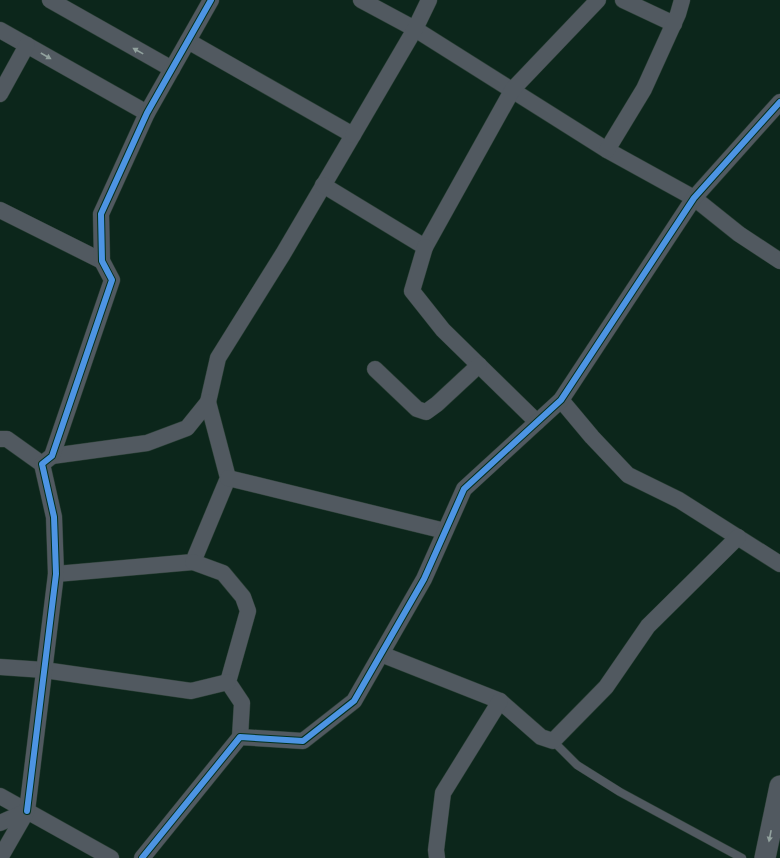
<svg xmlns="http://www.w3.org/2000/svg" width="780" height="858" viewBox="0 0 780 858" font-family="'Roboto Serif',serif">
<style>
.lines{fill:none;stroke-linecap:round;stroke-linejoin:round}
.service-casing{stroke:#2a3f35;stroke-width:9}
.minor-casing{stroke:#2a3f35;stroke-width:17}
.tertiary-casing{stroke:#2a3f35;stroke-width:22}
.service{stroke:#515960;stroke-width:8}
.minor{stroke:#515960;stroke-width:16}
.tertiary{stroke:#515960;stroke-width:21}
.cycleway-casing{stroke:#02301c;stroke-width:8}
.cycleway{stroke:#4d94e3;stroke-width:6}
.oneway{fill:#92a29e}
</style>
<rect width="100%" height="100%" fill="#0c261b"/>
<g class="lines">
<g class="service-casing">
<polyline id="service" points="553,741 577,765 620,792 742,858"/>
</g>
<g class="minor-casing">
<g id="minor">
<polyline points="50,0 172,69"/>
<polyline points="361,0 415,29 607,150 694,198 739,234 780,261"/>
<polyline points="623,0 674,24"/>
<polyline points="0,30 147,113"/>
<polyline points="188,41 353,135 283,254 218,358 208,402"/>
<polyline points="0,94 27,45"/>
<polyline points="353,135 415,29 429,0"/>
<polyline points="607,150 644,89 678,14 682,0"/>
<polyline points="323,185 425,247 513,89 598,0"/>
<polyline points="0,210 102,261"/>
<polyline points="425,247 412,291 443,330 537,422"/>
<polyline points="375,369 417,409 426,412 437,404 479,365"/>
<polyline points="561,400 592,437 628,475 679,500 780,564"/>
<polyline points="0,439 7,439 42,464"/>
<polyline points="52,456 147,443 187,428 208,402 228,478 193,562 56,574"/>
<polyline points="228,478 445,531"/>
<polyline points="193,562 223,573 243,597 248,611 228,682 242,703 240,737"/>
<polyline points="381,654 500,701 541,737 553,741 606,687 648,626 738,537"/>
<polyline points="0,667 44,670 191,691 228,682"/>
<polyline points="0,796 111,858"/>
<polyline points="27,811 56,574 54,517 42,464 52,456 112,280 102,261 101,214 147,113 211,0"/>
<polyline points="0,823 27,811 0,858"/>
<polyline points="142,858 240,737 303,741 354,701 424,579 464,489 561,400 694,198 780,102"/>
<polyline points="437,858 436,850 443,793 500,701"/>
</g>
</g>
<g class="tertiary-casing">
<polyline id="tertiary" points="765,858 780,786"/>
</g>
<use href="#service" class="service"/>
<use href="#minor" class="minor"/>
<use href="#tertiary" class="tertiary"/>
<g class="cycleway-casing">
<g id="cycleway">
<polyline points="27,811 56,574 54,517 42,464 52,456 112,280 102,261 101,214 147,113 211,0"/>
<polyline points="142,858 240,737 303,741 354,701 424,579 464,489 561,400 694,198 780,102"/>
</g>
</g>
<use href="#cycleway" class="cycleway"/>
</g>
<defs><path id="oneway-solid" d="M-6-.8H1V-3.2L6.5 0L1 3.2V.8H-6Z"/></defs>
<g class="oneway">
<use href="#oneway-solid" transform="translate(138 51) rotate(-151)"/>
<use href="#oneway-solid" transform="translate(46 56) rotate(30)"/>
<use href="#oneway-solid" transform="translate(770 836) rotate(101)"/>
</g>
</svg>
